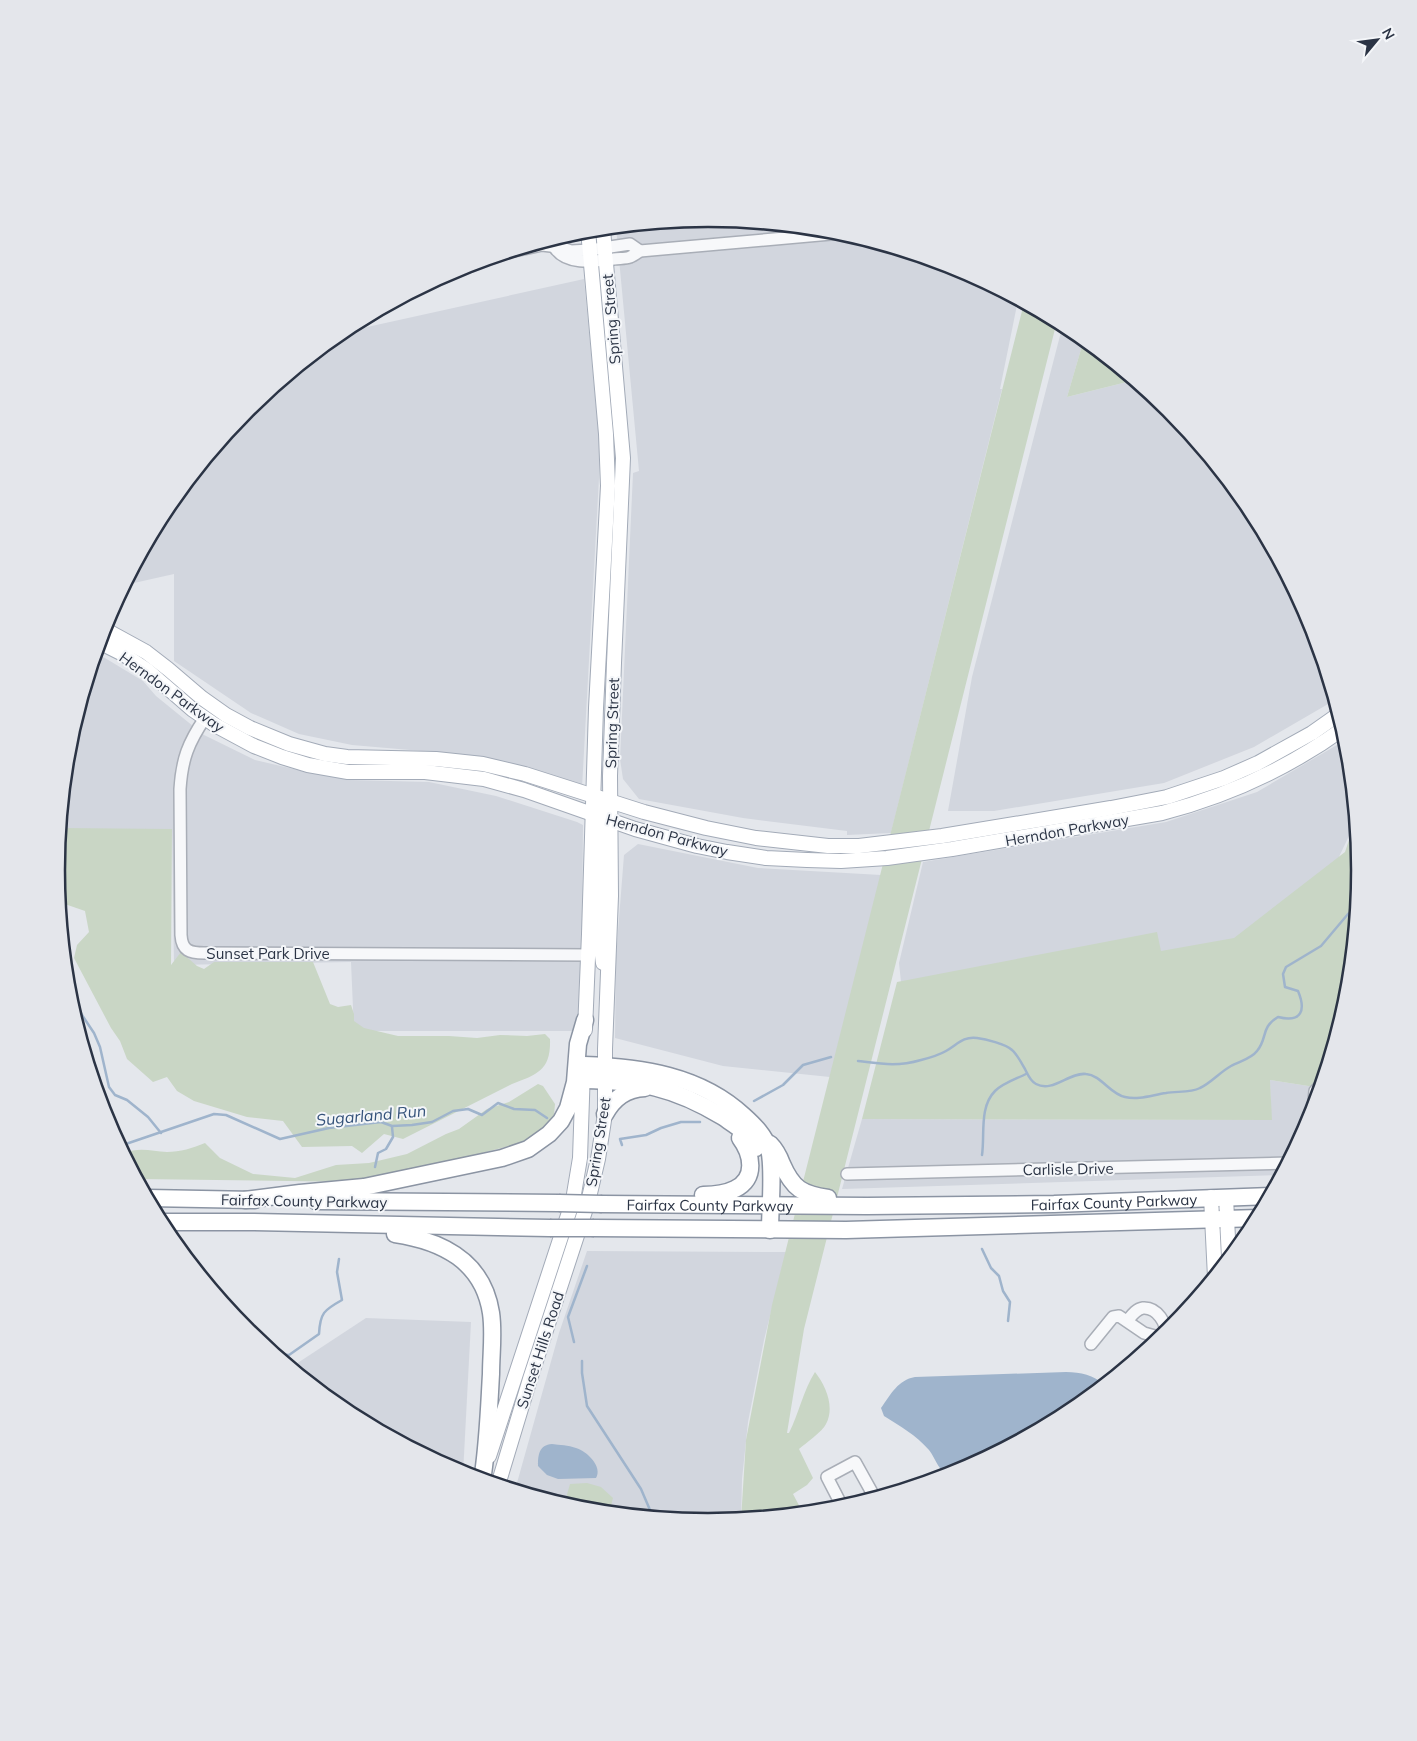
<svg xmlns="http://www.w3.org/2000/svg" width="1417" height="1741" viewBox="0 0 1417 1741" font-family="Mulish,sans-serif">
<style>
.built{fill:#d2d6de}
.green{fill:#c9d6c5}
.water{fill:#9fb4cc}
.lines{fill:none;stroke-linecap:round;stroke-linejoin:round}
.stream{stroke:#9fb4cc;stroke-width:2.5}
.minor-casing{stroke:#a9aeb7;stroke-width:14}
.major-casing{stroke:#a3abb8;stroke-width:16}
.highway-casing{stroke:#8b94a3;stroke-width:19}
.minor{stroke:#f7f8fa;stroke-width:11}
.major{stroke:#fff;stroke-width:14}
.highway{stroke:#fff;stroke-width:16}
.highway-bridge-casing{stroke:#8b94a3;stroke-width:19;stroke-linecap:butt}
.highway-bridge{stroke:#fff;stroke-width:16}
.labels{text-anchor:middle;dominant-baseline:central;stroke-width:4;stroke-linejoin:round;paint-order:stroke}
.street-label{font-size:15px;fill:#2b3445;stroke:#f4f6f9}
.water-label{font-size:16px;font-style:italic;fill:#34527a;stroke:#f4f6f9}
.rim{fill:none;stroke:#2b3445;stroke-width:2.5}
</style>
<rect width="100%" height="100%" fill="#e4e7ec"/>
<g class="built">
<polygon points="709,218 836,231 958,268 1018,300 1000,389 1002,389 891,833 847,835 847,831 743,818 639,799 623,779 620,759 633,473 639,471 616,227"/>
<polygon points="584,279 599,439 599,478 582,788 522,769 468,755 352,745 299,734 251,713 174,661 174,574 125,585 166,508 247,409 340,333"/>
<polygon points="1063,324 1084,339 1067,397 1135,380 1170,409 1251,508 1311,621 1335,700 1254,747 1164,783 994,811 948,811 972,677"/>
<polygon points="96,655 105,658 143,681 156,696 204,735 255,760 311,773 350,780 429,782 453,787 496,796 577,822 583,825 582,936 579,1020 574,1031 354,1031 351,962 174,965 172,830 60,830 69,743"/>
<polygon points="1342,742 1348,743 1356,821 1329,878 1229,945 903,1001 899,963 923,862 1166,822 1257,792"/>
<polygon points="638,844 758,868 881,875 830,1077 723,1066 615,1038 616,957 624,855"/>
<polygon points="1270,1080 1321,1088 1311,1120 1282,1175 842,1189 862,1119 1271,1120"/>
<polygon points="587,1251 786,1252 764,1340 748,1422 742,1479 741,1520 708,1523 581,1510 515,1490 559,1333"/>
<polygon points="366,1318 471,1322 463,1474 346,1413 293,1369 293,1366"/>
</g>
<g class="green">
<path d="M1024 303 1057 321 804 1329 787 1433H789C799 1413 803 1391 815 1372 826 1386 835 1407 826 1424 822 1432 806 1443 799 1449L813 1478 807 1485 793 1494 803 1513 741 1520 746 1440 772 1305Z"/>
<polygon points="1084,339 1135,380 1067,397"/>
<polygon points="1356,819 1361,870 1348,998 1321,1088 1270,1080 1272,1120 862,1119 897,982 1157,932 1161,951 1234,938 1345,852"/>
<path d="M60 828 172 829 171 965 181 952 197 966 204 969 214 962H313L330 1004 338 1007 351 1005 354 1014V1021L364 1028 398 1036H449L477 1038 500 1035 527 1036 545 1034 550 1039C551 1070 538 1074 512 1084L403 1139 384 1134 362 1153 352 1146 302 1147 283 1121 247 1117 194 1101 177 1091 167 1077 153 1082 127 1059 120 1041 111 1028 74 958 77 945 89 932 85 911 59 902 56 870Z"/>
<path d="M538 1084 543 1086 555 1104 554 1115 539 1132 524 1142 428 1167 357 1182 137 1179 124 1153C139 1147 152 1151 167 1152 180 1152 193 1148 205 1143L220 1158 253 1174 295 1178 336 1165 369 1163 407 1154 446 1134 459 1129 487 1109 509 1102Z"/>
<polygon points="587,1483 601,1487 613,1498 609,1513 584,1510 564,1505 570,1484"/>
</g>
<g class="water">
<path d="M1066 1372C1081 1372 1093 1375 1105 1385L1071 1413 952 1475C939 1474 936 1459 929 1450 916 1435 900 1426 884 1416L881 1408C891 1394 898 1380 915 1377Z"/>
<path d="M552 1444C560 1445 568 1445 576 1448 587 1451 603 1467 596 1478L558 1479 547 1475 538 1466C538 1455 539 1445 552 1444Z"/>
</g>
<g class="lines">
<g class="stream">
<polyline points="69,996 75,1000 82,1015 94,1033 100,1047 109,1087 115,1095 127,1100 148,1117 161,1133"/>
<path d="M858 1061C882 1064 897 1067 921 1060 929 1058 939 1055 946 1051 957 1045 963 1036 977 1038 985 1039 1006 1044 1012 1050 1017 1054 1022 1064 1025 1069 1028 1075 1030 1081 1036 1084 1053 1093 1069 1072 1086 1074 1101 1075 1110 1094 1125 1097 1139 1100 1152 1095 1166 1093 1177 1091 1190 1093 1200 1088 1211 1083 1220 1072 1231 1066 1240 1061 1251 1059 1257 1051 1268 1038 1260 1028 1278 1017 1302 1023 1306 1010 1298 991L1285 987 1283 974 1286 967 1321 946 1348 914 1357 910"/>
<polyline points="754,1101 783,1085 803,1065 831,1057"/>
<polyline points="622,1145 620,1139 646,1135 661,1128 681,1122 700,1122"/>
<polyline points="120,1146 214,1114 226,1115 280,1139 329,1128 381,1122 392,1126 412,1125 432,1122 453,1111 468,1109 482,1115 498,1103 514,1109 535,1110 547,1118"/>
<path d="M982 1155C985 1135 979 1107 995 1091 1003 1083 1016 1079 1026 1074"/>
<polyline points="375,1167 378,1153 386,1149 393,1137 392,1127"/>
<polyline points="982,1249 991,1268 999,1276 1003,1291 1010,1302 1008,1321"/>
<polyline points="574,1342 568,1317 587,1266"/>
<path d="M274 1354 289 1355 319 1334C320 1313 324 1310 342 1300L337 1272 339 1259"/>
<polyline points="582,1361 582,1373 587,1406 641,1489 653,1517"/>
</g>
<g class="minor-casing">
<g id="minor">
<path d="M555 248C567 266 596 261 614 259 619 258 625 259 630 257 633 256 637 253 640 251L842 233"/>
<polyline points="514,251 542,245 559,247 571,251 590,250 630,244 640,251"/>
<path d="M205 718C188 743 182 759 180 789L181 935C182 951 190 953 204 953L589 955"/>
<polyline points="1313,1113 1315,1091 1322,1084"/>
<polyline points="847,1174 1288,1163"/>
<path d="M1128 1320C1132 1315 1136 1309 1143 1308 1157 1307 1168 1324 1165 1336"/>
<polyline points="1091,1344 1113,1317 1119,1316 1144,1333 1162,1338"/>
<polyline points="843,1508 827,1477 855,1462 875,1498"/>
</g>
</g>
<g class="major-casing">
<g id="major">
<polyline points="104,629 146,652 168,669 202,698 226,715 250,728 289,744 325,754 347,757 436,759 483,764 525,774 644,812 706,828 756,838 828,846 859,846 942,836 1111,808 1167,797 1224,778 1258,763 1312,733 1339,714"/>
<path d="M99 642 123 654 147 670 193 710 215 725 254 746 282 757 308 765 348 772H425L484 779 524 790 635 829 697 846 727 852 766 858 807 860 841 861 887 858 952 849 1162 813C1227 796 1289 768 1344 728"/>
<polyline points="602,810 600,940 603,963"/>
<polyline points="585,1030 589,934 596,708 608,486 606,434 588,230"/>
<polyline points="1211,1197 1215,1277"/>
<polyline points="1226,1197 1229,1259"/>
<polyline points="489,1456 573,1200 580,1158 583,1069"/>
<polyline points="498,1485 530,1379 588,1202 598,1159 605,1114 605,1049 611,896 610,776 614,663 623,458 603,229"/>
</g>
</g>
<g class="highway-casing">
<g id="highway">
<path d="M584 1065C641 1067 700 1075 744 1116 755 1126 764 1135 769 1149 774 1167 770 1210 770 1230"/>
<path d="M583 1080C639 1081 674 1087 723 1117 736 1126 749 1133 756 1148"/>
<path d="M605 1114C614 1098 626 1089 645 1088"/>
<path d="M770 1144C776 1150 779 1156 782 1164 793 1189 802 1194 828 1198"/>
<path d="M703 1195C714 1195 725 1194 735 1189 757 1178 752 1154 740 1138"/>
<polyline points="148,1198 255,1200"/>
<polyline points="245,1200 300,1193 364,1187 502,1158 528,1149 549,1134 561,1121 568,1108 575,1082 578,1044 585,1020"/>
<polyline points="316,1201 559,1203"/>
<path id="s1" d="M602 1204 867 1206 1054 1204 1271 1196"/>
<polyline points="160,1222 250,1222 550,1228"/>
<polyline points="594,1228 846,1230 1259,1218"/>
<path d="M395 1234C442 1241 483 1261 491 1313 494 1333 491 1354 491 1374 489 1408 488 1440 483 1474"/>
</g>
</g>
<use href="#minor" class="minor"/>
<use href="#major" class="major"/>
<use href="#highway" class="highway"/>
<g class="highway-bridge-casing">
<g id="highway-bridge">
<polyline points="559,1203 602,1204"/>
<polyline points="550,1228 594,1228"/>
</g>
</g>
<use href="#highway-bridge" class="highway-bridge"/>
</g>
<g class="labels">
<g class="street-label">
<text transform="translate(611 319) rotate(-95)">Spring Street</text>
<text transform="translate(172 692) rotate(36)">Herndon Parkway</text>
<text transform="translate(612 723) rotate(-88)">Spring Street</text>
<text transform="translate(1067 830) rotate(-10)">Herndon Parkway</text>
<text transform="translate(667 835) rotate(15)">Herndon Parkway</text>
<text x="268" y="953">Sunset Park Drive</text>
<text transform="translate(598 1142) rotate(-81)">Spring Street</text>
<text transform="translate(1068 1169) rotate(-1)">Carlisle Drive</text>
<text transform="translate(304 1201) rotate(1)">Fairfax County Parkway</text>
<text stroke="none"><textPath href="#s1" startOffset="512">Fairfax County Parkway</textPath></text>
<text stroke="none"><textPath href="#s1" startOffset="108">Fairfax County Parkway</textPath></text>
<text transform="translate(540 1350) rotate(-72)">Sunset Hills Road</text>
</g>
<g class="water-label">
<text transform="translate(371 1115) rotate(-5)">Sugarland Run</text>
</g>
</g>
<path d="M0 0H1417V1741H0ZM65 870a643 643 0 1 1 1286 0a643 643 0 1 1-1286 0Z" fill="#e4e6eb" fill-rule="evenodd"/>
<path class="rim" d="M65 870a643 643 0 1 1 1286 0a643 643 0 1 1-1286 0Z"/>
<g transform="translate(1377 40) rotate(61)" stroke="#f4f6f9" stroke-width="4" paint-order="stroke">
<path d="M0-4L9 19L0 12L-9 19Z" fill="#2b3445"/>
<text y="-8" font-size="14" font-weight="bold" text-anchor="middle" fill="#2b3445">N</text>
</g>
</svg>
